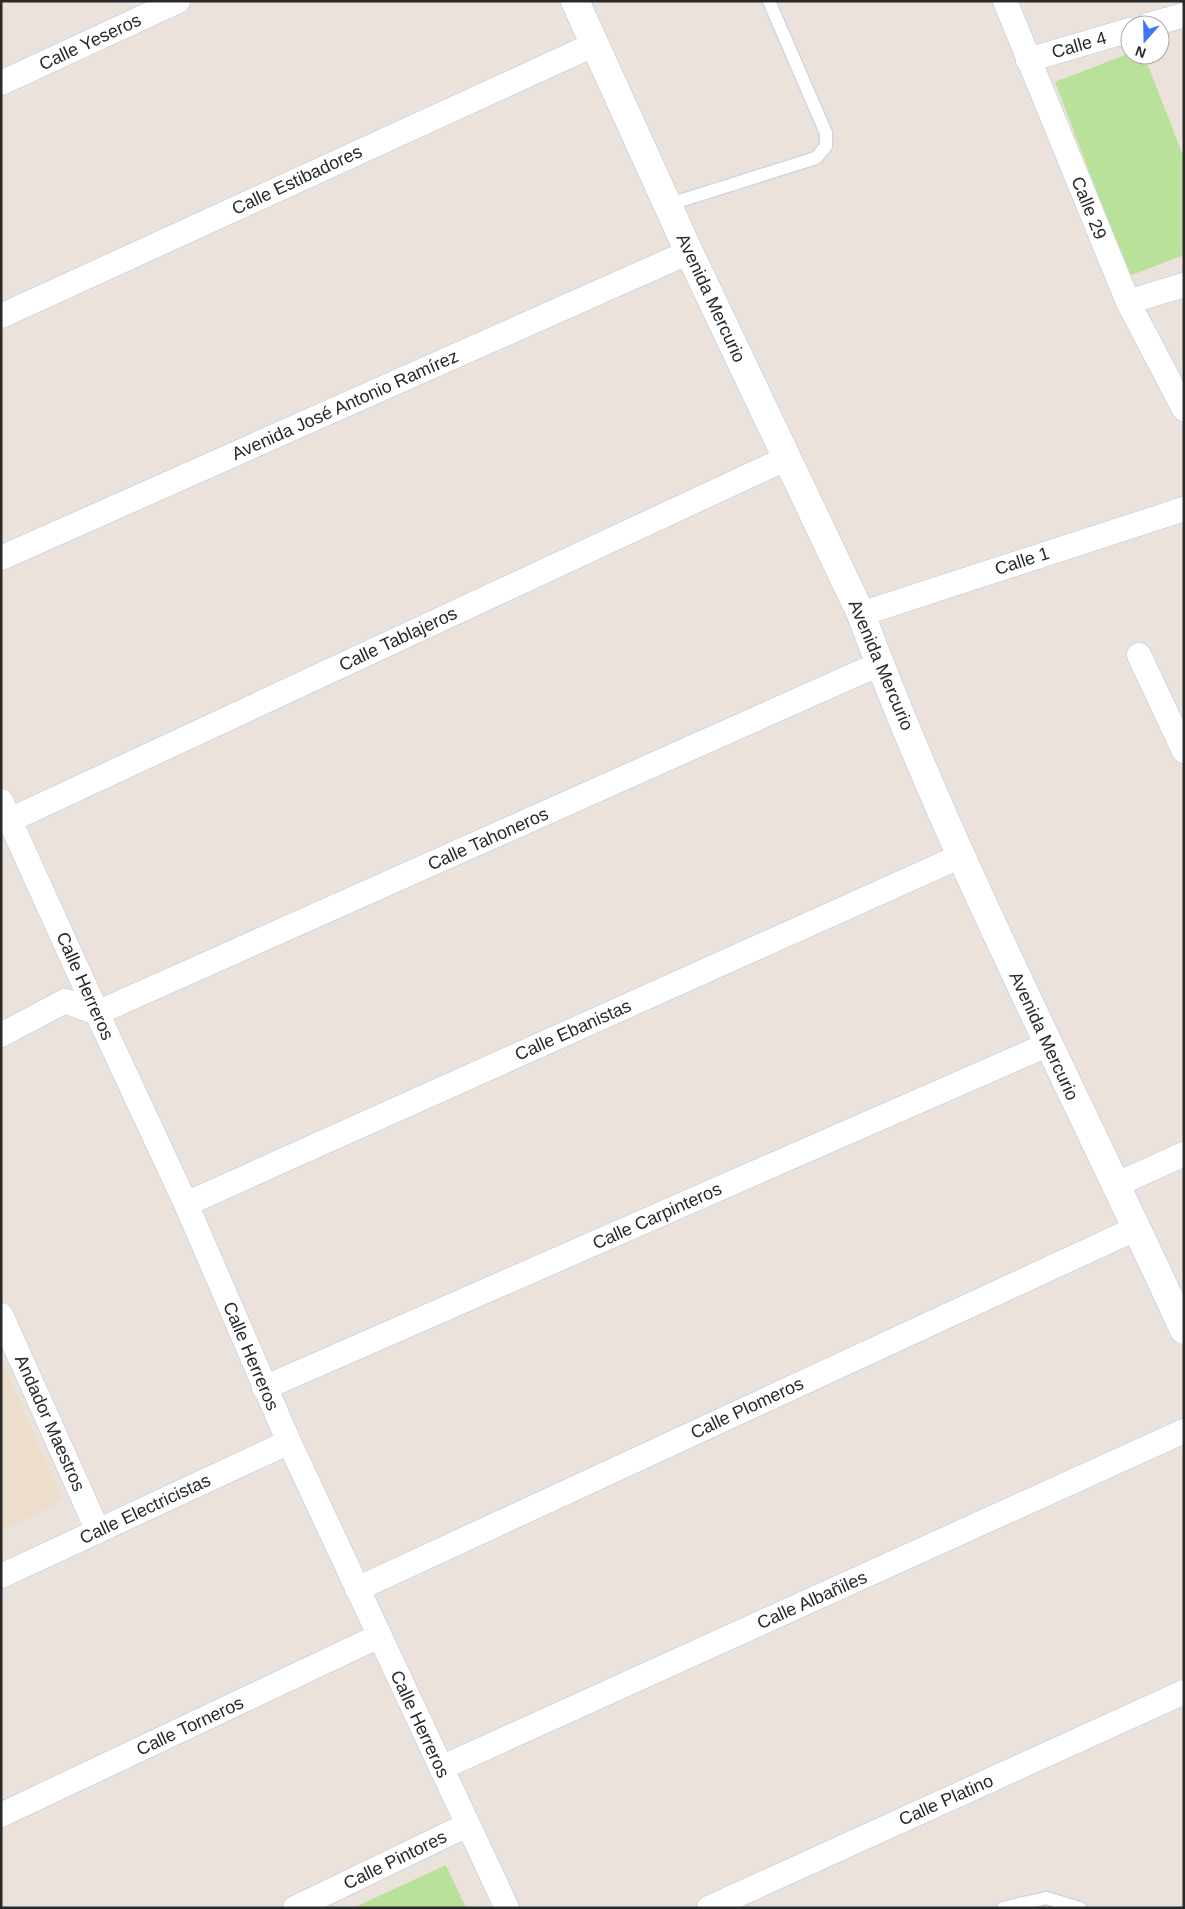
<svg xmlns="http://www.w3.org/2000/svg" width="1185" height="1909" viewBox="0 0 1185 1909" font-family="Helvetica,sans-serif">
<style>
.education{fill:#eddecb}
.park{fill:#bae199}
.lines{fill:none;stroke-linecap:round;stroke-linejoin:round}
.lane-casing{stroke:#d1d6e2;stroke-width:15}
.street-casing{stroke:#d1d6e2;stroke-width:26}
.secondary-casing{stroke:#d1d6e2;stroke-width:30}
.lane{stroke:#fff;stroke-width:12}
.street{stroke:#fff;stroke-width:24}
.secondary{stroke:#fff;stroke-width:28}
.labels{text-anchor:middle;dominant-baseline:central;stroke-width:4;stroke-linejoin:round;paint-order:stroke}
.street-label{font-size:18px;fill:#292929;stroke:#fff}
</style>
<rect width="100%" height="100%" fill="#ebe3db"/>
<polygon class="education" points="1,1358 63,1500 1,1531"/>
<g class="park">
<polygon points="1130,53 1130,55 1144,55 1184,158 1184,255 1129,276 1055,82"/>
<polygon points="446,1865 466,1908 353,1908"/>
</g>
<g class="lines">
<g class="lane-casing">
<g id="lane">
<polyline points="667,205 816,158 826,146 826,133 769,1"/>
<polyline points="1003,1908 1046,1898 1080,1908"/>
</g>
</g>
<g class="street-casing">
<g id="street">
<polyline points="1005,1 1128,302 1184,409"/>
<polyline points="1148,25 1184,15"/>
<polyline points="1028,60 1130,30"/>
<polyline points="1,83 178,1"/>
<polyline points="1128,302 1184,285"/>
<polyline points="1,316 593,45"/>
<polyline points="1,558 689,252"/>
<polyline points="861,614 1184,509"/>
<polyline points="1139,655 1184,751"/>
<polyline points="1,801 97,1013 186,1204 289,1442 507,1908"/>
<polyline points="10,820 787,458"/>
<polyline points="1,1035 65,1001 97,1013 879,664"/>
<polyline points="1116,1185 1184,1154"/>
<polyline points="186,1204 961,856"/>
<polyline points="1,1315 98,1531"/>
<polyline points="264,1388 1049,1044"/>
<polyline points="1,1576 289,1442"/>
<polyline points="357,1589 1137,1228"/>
<polyline points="441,1768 1184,1431"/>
<polyline points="1,1815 379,1636"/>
<polyline points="295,1908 467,1825"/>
<polyline points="709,1908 1184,1692"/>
</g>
</g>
<g class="secondary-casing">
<path id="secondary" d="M575 1 689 252 861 614C952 859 1075 1092 1184 1330"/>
</g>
<use href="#lane" class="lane"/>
<use href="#street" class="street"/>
<use href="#secondary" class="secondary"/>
</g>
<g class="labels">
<g class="street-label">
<text transform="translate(90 42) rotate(-25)">Calle Yeseros</text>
<text transform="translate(1079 45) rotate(-16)">Calle 4</text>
<text transform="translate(297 180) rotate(-25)">Calle Estibadores</text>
<text transform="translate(1089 208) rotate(68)">Calle 29</text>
<text transform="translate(711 298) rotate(65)">Avenida Mercurio</text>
<text transform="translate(345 405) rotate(-24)">Avenida José Antonio Ramírez</text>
<text transform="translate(1022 561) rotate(-18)">Calle 1</text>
<text transform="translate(398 639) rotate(-25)">Calle Tablajeros</text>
<text transform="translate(881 665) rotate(67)">Avenida Mercurio</text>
<text transform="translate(488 839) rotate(-24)">Calle Tahoneros</text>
<text transform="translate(85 986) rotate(66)">Calle Herreros</text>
<text transform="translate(573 1030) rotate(-24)">Calle Ebanistas</text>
<text transform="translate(1044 1036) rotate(65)">Avenida Mercurio</text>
<text transform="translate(657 1216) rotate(-24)">Calle Carpinteros</text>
<text transform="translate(251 1356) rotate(67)">Calle Herreros</text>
<text transform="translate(747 1408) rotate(-25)">Calle Plomeros</text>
<text transform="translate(50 1423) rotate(66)">Andador Maestros</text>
<text transform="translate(145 1509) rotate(-25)">Calle Electricistas</text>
<text transform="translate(812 1600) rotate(-24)">Calle Albañiles</text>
<text transform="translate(420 1724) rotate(65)">Calle Herreros</text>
<text transform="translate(190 1726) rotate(-25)">Calle Torneros</text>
<text transform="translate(946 1800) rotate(-24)">Calle Platino</text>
<text transform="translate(395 1860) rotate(-26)">Calle Pintores</text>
</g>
</g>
<rect width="1185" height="1909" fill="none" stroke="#292929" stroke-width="5"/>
<g transform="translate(1145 40) rotate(200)"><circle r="24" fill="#ffffff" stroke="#a9a9a9"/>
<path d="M0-4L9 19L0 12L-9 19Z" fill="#3e76f6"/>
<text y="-8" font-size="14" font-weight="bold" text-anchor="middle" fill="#292929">N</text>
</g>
</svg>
